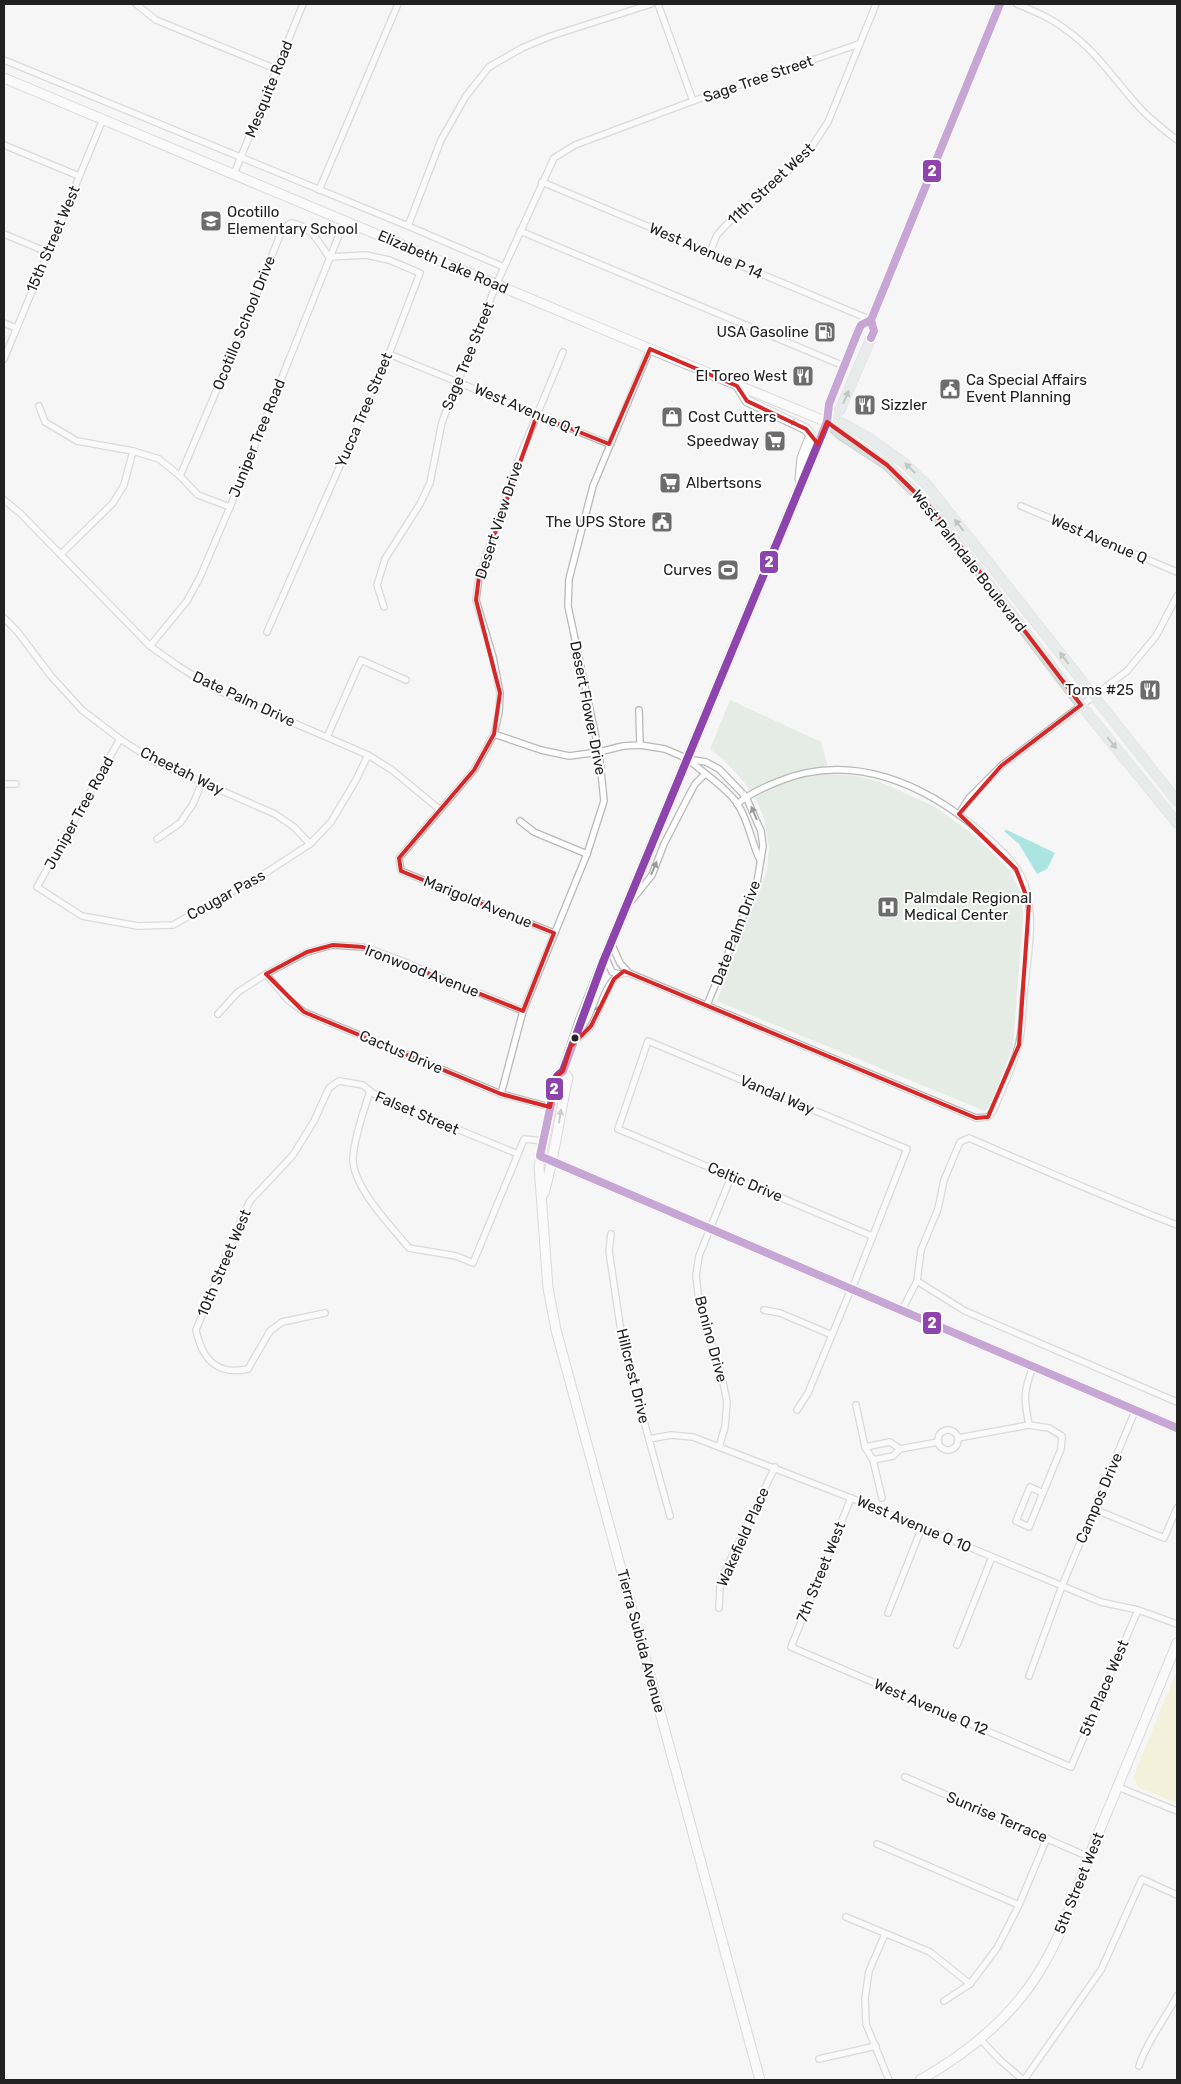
<svg xmlns="http://www.w3.org/2000/svg" width="1181" height="2084" viewBox="0 0 1181 2084" font-family="Rubik,sans-serif">
<style>
.built{fill:#e5ebe5}
.green{fill:#f0ebb7}
.water{fill:#53cfcb}
.lines{fill:none;stroke-linecap:round;stroke-linejoin:round}
.street-casing{stroke:#b7b8b7;stroke-width:8}
.secondary-casing{stroke:#b7b8b7;stroke-width:11}
.primary-casing{stroke:#cecfce;stroke-width:11}
.street{stroke:#fefefe;stroke-width:5.5}
.secondary{stroke:#fefefe;stroke-width:9}
.primary{stroke:#d6e1de;stroke-width:9}
.bus-1-casing{stroke:#fff;stroke-width:11}
.bus-1{stroke:#8e44ad;stroke-width:8}
.oneway{fill:#848b88}
.oneway2{fill:#9a9b9a}
.marked{fill:none;stroke:#d62828;stroke-width:4;stroke-linejoin:round}
.bus-dot{fill:#202120;stroke:#fff;stroke-width:2}
.labels{text-anchor:middle;dominant-baseline:central;stroke-width:4;stroke-linejoin:round;paint-order:stroke}
.street-label{font-size:15px;fill:#202120;stroke:#fff}
.poi-label{font-size:15px;fill:#202120;stroke:#fff;text-anchor:start}
.line-badge{stroke:#fff;stroke-width:2}
.badge-label{font-size:14px;text-anchor:middle;font-weight:bold;fill:#fff}
</style>
<rect width="100%" height="100%" fill="#f5f6f5"/>
<polygon class="built" points="730,700 821,742 830,774 856,776 880,782 935,807 970,832 990,850 1011,872 1022,895 1023,919 1013,1046 990,1107 985,1111 717,1001 767,871 769,848 764,818 756,800 744,782 724,760 710,749"/>
<polygon class="green" points="1175,1675 1177,1676 1177,1803 1139,1788 1133,1778"/>
<polygon class="water" points="1007,830 1055,853 1047,869 1037,874 1019,844 1004,831"/>
<g class="lines">
<g class="street-casing">
<g id="street">
<polyline points="136,4 156,20 276,69"/>
<polyline points="658,4 693,101"/>
<path d="M1017 4C1034 11 1051 18 1065 29 1096 50 1115 81 1139 107 1151 120 1164 130 1177 140"/>
<polyline points="4,60 408,226 504,267"/>
<polyline points="4,145 79,176"/>
<polyline points="234,174 303,4"/>
<polyline points="542,182 871,320"/>
<polyline points="319,190 398,4"/>
<polyline points="408,226 441,140 466,96 489,67 522,48 551,36 651,4"/>
<polyline points="520,231 844,366"/>
<polyline points="4,234 47,252"/>
<polyline points="710,252 717,235 726,225 807,154 828,122 876,4"/>
<polyline points="4,323 16,328"/>
<polyline points="389,354 609,444"/>
<polyline points="4,359 103,119"/>
<polyline points="39,406 45,422 77,441 133,451 159,459 180,476 198,495 230,507"/>
<path d="M180 476 246 321 282 230 291 223C310 225 319 242 329 257L366 255 389 260 420 273 389 354 267 632"/>
<polyline points="4,500 20,513 150,646 178,666 215,689 368,755 392,770 439,809"/>
<polyline points="1021,506 1177,572"/>
<polyline points="61,554 113,503 124,485 133,451"/>
<polyline points="384,607 377,585 385,559 420,504 430,483 442,422 496,285 554,158 575,145 693,101 859,44"/>
<polyline points="4,618 17,631 51,676 82,710 120,739 154,761 275,814 294,827 310,844"/>
<polyline points="150,646 187,601 200,577 230,507 345,220"/>
<polyline points="639,710 640,745"/>
<polyline points="494,734 541,750 569,756 599,752 623,746 640,745 665,749 688,759 706,762 719,769 746,797 761,831 763,846 757,883 707,1005"/>
<polyline points="327,737 361,660 406,680"/>
<polyline points="120,739 37,887 82,916 138,926 173,925 267,872 310,844 331,822 356,780 368,755"/>
<path d="M688 759C704 774 724 785 737 803 749 821 751 842 760 860"/>
<polyline points="4,784 16,784"/>
<polyline points="959,814 969,798 1001,766 1127,671 1156,636 1177,596"/>
<polyline points="520,821 534,832 587,854"/>
<polyline points="157,839 180,823 193,804 202,782"/>
<polyline points="632,900 652,875 664,844 685,803 695,784 705,774"/>
<polyline points="554,933 401,871 399,858 474,770 494,734 499,712 500,693 493,657 476,600 479,577 517,463 563,352"/>
<path d="M611 943 620 963 629 973 976 1118 988 1117 993 1111C1002 1090 1012 1069 1018 1047 1023 1030 1022 1012 1024 994 1027 959 1036 919 1025 885 1018 864 998 847 982 833 924 783 851 751 777 782 762 788 749 794 737 804"/>
<polyline points="605,956 612,972 619,974 629,973"/>
<polyline points="266,974 287,999 304,1012 501,1094 550,1107"/>
<polyline points="218,1014 238,992 266,974 307,952 333,945 363,947 392,957 523,1011"/>
<path d="M574 1042C580 1037 587 1032 591 1026 601 1010 603 987 619 974"/>
<polyline points="501,1094 523,1011 587,854 604,801 599,752 568,606 569,579 593,486 650,349"/>
<path d="M518 1154 379 1097 370 1091C364 1111 354 1137 353 1158 352 1187 392 1227 409 1248L456 1256 473 1263 518 1154 524 1139 543 1141"/>
<path d="M1177 1225C1107 1198 1038 1168 969 1138L960 1142 944 1180 938 1209 921 1250 917 1281 965 1311 1177 1402"/>
<polyline points="611,1234 609,1251 623,1345 670,1516"/>
<polyline points="852,1289 907,1149 648,1041 618,1129 872,1236"/>
<polyline points="764,1310 780,1313 832,1335"/>
<polyline points="902,1310 917,1281"/>
<path d="M325 1313 282 1322 270 1331 248 1369C217 1376 202 1359 196 1330L241 1220 250 1201 293 1155 314 1121 329 1088 339 1081 363 1085 370 1091"/>
<polyline points="856,1405 865,1447 873,1460 893,1456 900,1449 938,1442"/>
<polyline points="797,1410 808,1393 851,1289"/>
<path d="M1029 1425C1024 1399 1023 1392 1033 1367"/>
<circle cx="948" cy="1440" r="10"/>
<polyline points="958,1438 1029,1425 1049,1428 1062,1436 1061,1449 1029,1527 1016,1521 1030,1487 1043,1493"/>
<polyline points="649,1439 671,1435 693,1437 851,1498 1101,1602 1138,1610 1177,1624"/>
<polyline points="719,1447 725,1427 727,1402 722,1377 699,1302 696,1275 699,1256 731,1177"/>
<polyline points="865,1447 890,1442 900,1449"/>
<polyline points="873,1460 882,1498"/>
<polyline points="851,1498 791,1647 1071,1767 1138,1610"/>
<polyline points="1094,1509 1164,1538 1177,1508"/>
<polyline points="719,1608 720,1585 726,1569 775,1467"/>
<polyline points="888,1613 922,1527"/>
<polyline points="957,1645 992,1557"/>
<polyline points="1029,1676 1062,1586 1135,1411"/>
<polyline points="905,1777 1089,1857"/>
<polyline points="1118,1787 1177,1811"/>
<polyline points="877,1844 1019,1905"/>
<polyline points="846,1917 930,1952 970,1984"/>
<polyline points="885,1934 869,1971 865,1998 866,2024 889,2080"/>
<polyline points="944,2001 970,1984 997,1948 1019,1905 1047,1838"/>
<polyline points="981,2040 1000,2060 1023,2080"/>
<polyline points="819,2059 876,2046"/>
<path d="M1139 2066C1147 2041 1165 2019 1177 1996"/>
<polyline points="1024,2080 1101,1970 1142,1879 1177,1895"/>
</g>
</g>
<g class="secondary-casing">
<g id="secondary">
<polyline points="4,78 650,349 827,422 603,962 580,1021 563,1071 557,1076 539,1166 548,1288 556,1330 760,2080"/>
<polyline points="738,386 747,401 806,429 811,435 802,458 800,479"/>
<polyline points="540,1156 1177,1428"/>
<path d="M544 1193C555 1155 559 1116 568 1078L563 1071"/>
<path d="M920 2080C968 2053 1010 2019 1039 1972 1065 1931 1078 1883 1096 1839 1123 1774 1150 1709 1177 1643"/>
</g>
</g>
<g class="primary-casing">
<g id="primary">
<polyline points="827,422 841,435 887,465 932,509 1081,705 1177,823"/>
<polyline points="827,422 842,423 869,438 904,463 928,486 1177,801"/>
<polyline points="827,422 840,410 874,331 871,320 1000,4"/>
<polyline points="827,422 829,404 857,334 861,325 871,320"/>
</g>
</g>
<use href="#street" class="street"/>
<use href="#secondary" class="secondary"/>
<use href="#primary" class="primary"/>
<g class="bus-1-casing">
<g id="bus-1">
<polyline points="871,320 861,325 857,334 829,404 827,422 603,962 563,1071 557,1076 540,1156 1177,1428"/>
<polyline points="871,338 874,331 871,320 1000,4"/>
</g>
</g>
<use href="#bus-1" class="bus-1"/>
</g>
<defs><path id="oneway-solid" d="M-6-.8H1V-3.2L6.5 0L1 3.2V.8H-6Z" transform="scale(1.25)"/></defs>
<g class="oneway">
<use href="#oneway-solid" transform="translate(846 397) rotate(-67)"/>
<use href="#oneway-solid" transform="translate(910 468) rotate(-136)"/>
<use href="#oneway-solid" transform="translate(959 525) rotate(-128)"/>
<use href="#oneway-solid" transform="translate(1064 658) rotate(-128)"/>
<use href="#oneway-solid" transform="translate(1112 743) rotate(51)"/>
</g>
<g class="oneway2">
<use href="#oneway-solid" transform="translate(791 421) rotate(25)"/>
<use href="#oneway-solid" transform="translate(754 813) rotate(-113)"/>
<use href="#oneway-solid" transform="translate(654 868) rotate(-67)"/>
<use href="#oneway-solid" transform="translate(597 1012) rotate(-66)"/>
<use href="#oneway-solid" transform="translate(560 1116) rotate(-81)"/>
</g>
<path d="M0 0H1181V2084H0ZM650 349 737 386 747 401 806 429 818 444 827 422 887 465 932 509 1081 705 1001 766 959 814 1016 869 1029 903 1019 1045 988 1117 976 1118 624 971 614 979 591 1026 571 1046 563 1071 557 1076 550 1107 501 1094 304 1012 266 974 307 952 333 945 363 947 523 1011 554 933 401 871 399 858 474 770 494 734 500 693 476 600 479 577 537 415 609 444Z" fill="#f5f6f5" fill-opacity=".55" fill-rule="evenodd"/>
<path class="marked" d="M650 349 737 386 747 401 806 429 818 444 827 422 887 465 932 509 1081 705 1001 766 959 814 1016 869 1029 903 1019 1045 988 1117 976 1118 624 971 614 979 591 1026 571 1046 563 1071 557 1076 550 1107 501 1094 304 1012 266 974 307 952 333 945 363 947 523 1011 554 933 401 871 399 858 474 770 494 734 500 693 476 600 479 577 537 415 609 444Z"/>
<defs>
<g id="school-square" transform="scale(1.125)"><rect x="-9" y="-9" width="18" height="18" rx="4" fill="#6b6c6b" stroke="#fff"/><path d="M0-5L7-2L0 1L-7-2ZM-4 1L0 2.5L4 1V4Q0 6-4 4Z" fill="#fff"/></g>
<g id="fuel-square" transform="scale(1.125)"><rect x="-9" y="-9" width="18" height="18" rx="4" fill="#6b6c6b" stroke="#fff"/><path d="M-5.5-6h7V0h2V4h1.3V-2.5L3-4.5l.8-.8L6-3V5H2.5V1h-1V6h-7ZM-4.2-4.7v3.2H.2V-4.7Z" fill="#fff"/></g>
<g id="restaurant-square" transform="scale(1.125)"><rect x="-9" y="-9" width="18" height="18" rx="4" fill="#6b6c6b" stroke="#fff"/><path d="M-5-6h1v4h1v-4h1v4h1v-4h1v5L-1.5 .5V6h-2V.5L-5-1ZM5-6V6H3V1.5H1.5Q1.5-4 5-6Z" fill="#fff"/></g>
<g id="civic-square" transform="scale(1.125)"><rect x="-9" y="-9" width="18" height="18" rx="4" fill="#6b6c6b" stroke="#fff"/><path d="M-.6-6.5H3V-4.5H.6V-3L4-1V1h2V6H-6V1h2V-1L-.6-3ZM-1.2 2.5V6h2.4V2.5Z" fill="#fff"/></g>
<g id="shop-square" transform="scale(1.125)"><rect x="-9" y="-9" width="18" height="18" rx="4" fill="#6b6c6b" stroke="#fff"/><path d="M-5-2.5h2.3a2.7 3.5 0 0 1 5.4 0H5L5.5 6h-11ZM-1.5-2.5h3a1.5 2.3 0 0 0-3 0Z" fill="#fff"/></g>
<g id="supermarket-square" transform="scale(1.125)"><rect x="-9" y="-9" width="18" height="18" rx="4" fill="#6b6c6b" stroke="#fff"/><path d="M-6-5.5h2.5l.6 2H6L4.5 2H-2.5L-4.4-4H-6ZM-1.5 3.2a1.3 1.3 0 1 0 .1 0ZM3 3.2a1.3 1.3 0 1 0 .1 0Z" fill="#fff"/></g>
<g id="stadium-square" transform="scale(1.125)"><rect x="-9" y="-9" width="18" height="18" rx="4" fill="#6b6c6b" stroke="#fff"/><path d="M0-5a6.5 5 0 1 0 0 10a6.5 5 0 1 0 0-10ZM-3.5-1.8h7v3.6h-7Z" fill="#fff"/></g>
<g id="hospital-square" transform="scale(1.125)"><rect x="-9" y="-9" width="18" height="18" rx="4" fill="#6b6c6b" stroke="#fff"/><path d="M-5-5h3v3.5h4V-5h3V5h-3V1.5h-4V5h-3Z" fill="#fff"/></g>
</defs>
<g fill-rule="evenodd">
<use href="#school-square" x="211" y="221"/>
<use href="#fuel-square" x="825" y="332"/>
<use href="#restaurant-square" x="803" y="376"/>
<use href="#civic-square" x="950" y="389"/>
<use href="#restaurant-square" x="865" y="405"/>
<use href="#shop-square" x="672" y="417"/>
<use href="#supermarket-square" x="775" y="441"/>
<use href="#supermarket-square" x="670" y="483"/>
<use href="#civic-square" x="662" y="522"/>
<use href="#stadium-square" x="728" y="570"/>
<use href="#restaurant-square" x="1150" y="690"/>
<use href="#hospital-square" x="888" y="907"/>
</g>
<circle class="bus-dot" cx="575" cy="1038" r="4.5"/>
<g class="labels">
<g class="street-label">
<text transform="translate(758 79) rotate(-19)">Sage Tree Street</text>
<text transform="translate(269 89) rotate(-68)">Mesquite Road</text>
<text transform="translate(771 184) rotate(-43)">11th Street West</text>
<text transform="translate(53 239) rotate(-67)">15th Street West</text>
<text transform="translate(706 251) rotate(23)">West Avenue P 14</text>
<text transform="translate(443 262) rotate(23)">Elizabeth Lake Road</text>
<text transform="translate(244 323) rotate(-68)">Ocotillo School Drive</text>
<text transform="translate(468 356) rotate(-68)">Sage Tree Street</text>
<text transform="translate(364 410) rotate(-67)">Yucca Tree Street</text>
<text transform="translate(527 410) rotate(23)">West Avenue Q 1</text>
<text transform="translate(257 438) rotate(-68)">Juniper Tree Road</text>
<text transform="translate(499 520) rotate(-72)">Desert View Drive</text>
<text transform="translate(1099 539) rotate(23)">West Avenue Q</text>
<text transform="translate(969 561) rotate(52)">West Palmdale Boulevard</text>
<text transform="translate(244 699) rotate(25)">Date Palm Drive</text>
<text transform="translate(588 708) rotate(79)">Desert Flower Drive</text>
<text transform="translate(182 771) rotate(26)">Cheetah Way</text>
<text transform="translate(79 813) rotate(-61)">Juniper Tree Road</text>
<text transform="translate(226 895) rotate(-29)">Cougar Pass</text>
<text transform="translate(478 902) rotate(22)">Marigold Avenue</text>
<text transform="translate(736 933) rotate(-69)">Date Palm Drive</text>
<text transform="translate(422 971) rotate(21)">Ironwood Avenue</text>
<text transform="translate(401 1052) rotate(23)">Cactus Drive</text>
<text transform="translate(777 1095) rotate(23)">Vandal Way</text>
<text transform="translate(417 1113) rotate(23)">Falset Street</text>
<text transform="translate(745 1182) rotate(23)">Celtic Drive</text>
<text transform="translate(224 1263) rotate(-67)">10th Street West</text>
<text transform="translate(711 1339) rotate(75)">Bonino Drive</text>
<text transform="translate(633 1376) rotate(76)">Hillcrest Drive</text>
<text transform="translate(1099 1498) rotate(-67)">Campos Drive</text>
<text transform="translate(914 1524) rotate(23)">West Avenue Q 10</text>
<text transform="translate(743 1537) rotate(-66)">Wakefield Place</text>
<text transform="translate(821 1572) rotate(-68)">7th Street West</text>
<text transform="translate(641 1641) rotate(75)">Tierra Subida Avenue</text>
<text transform="translate(1104 1688) rotate(-67)">5th Place West</text>
<text transform="translate(931 1707) rotate(23)">West Avenue Q 12</text>
<text transform="translate(997 1817) rotate(23)">Sunrise Terrace</text>
<text transform="translate(1079 1883) rotate(-68)">5th Street West</text>
</g>
<g class="poi-label">
<text x="227" y="212">Ocotillo<tspan x="227" dy="17">Elementary School</tspan></text>
<text x="809" y="332" text-anchor="end">USA Gasoline</text>
<text x="787" y="376" text-anchor="end">El Toreo West</text>
<text x="966" y="380">Ca Special Affairs<tspan x="966" dy="17">Event Planning</tspan></text>
<text x="881" y="405">Sizzler</text>
<text x="688" y="417">Cost Cutters</text>
<text x="759" y="441" text-anchor="end">Speedway</text>
<text x="686" y="483">Albertsons</text>
<text x="646" y="522" text-anchor="end">The UPS Store</text>
<text x="712" y="570" text-anchor="end">Curves</text>
<text x="1134" y="690" text-anchor="end">Toms #25</text>
<text x="904" y="898">Palmdale Regional<tspan x="904" dy="17">Medical Center</tspan></text>
</g>
</g>
<g class="line-badge">
<rect x="922" y="159" width="20" height="24" rx="5" fill="#8e44ad"/>
<rect x="759" y="550" width="20" height="24" rx="5" fill="#8e44ad"/>
<rect x="545" y="1077" width="19" height="24" rx="5" fill="#8e44ad"/>
<rect x="922" y="1311" width="20" height="24" rx="5" fill="#8e44ad"/>
</g>
<g class="badge-label">
<text x="932" y="176">2</text>
<text x="769" y="567">2</text>
<text x="554" y="1094">2</text>
<text x="932" y="1328">2</text>
</g>
<rect width="1181" height="2084" fill="none" stroke="#202120" stroke-width="10"/>
</svg>
